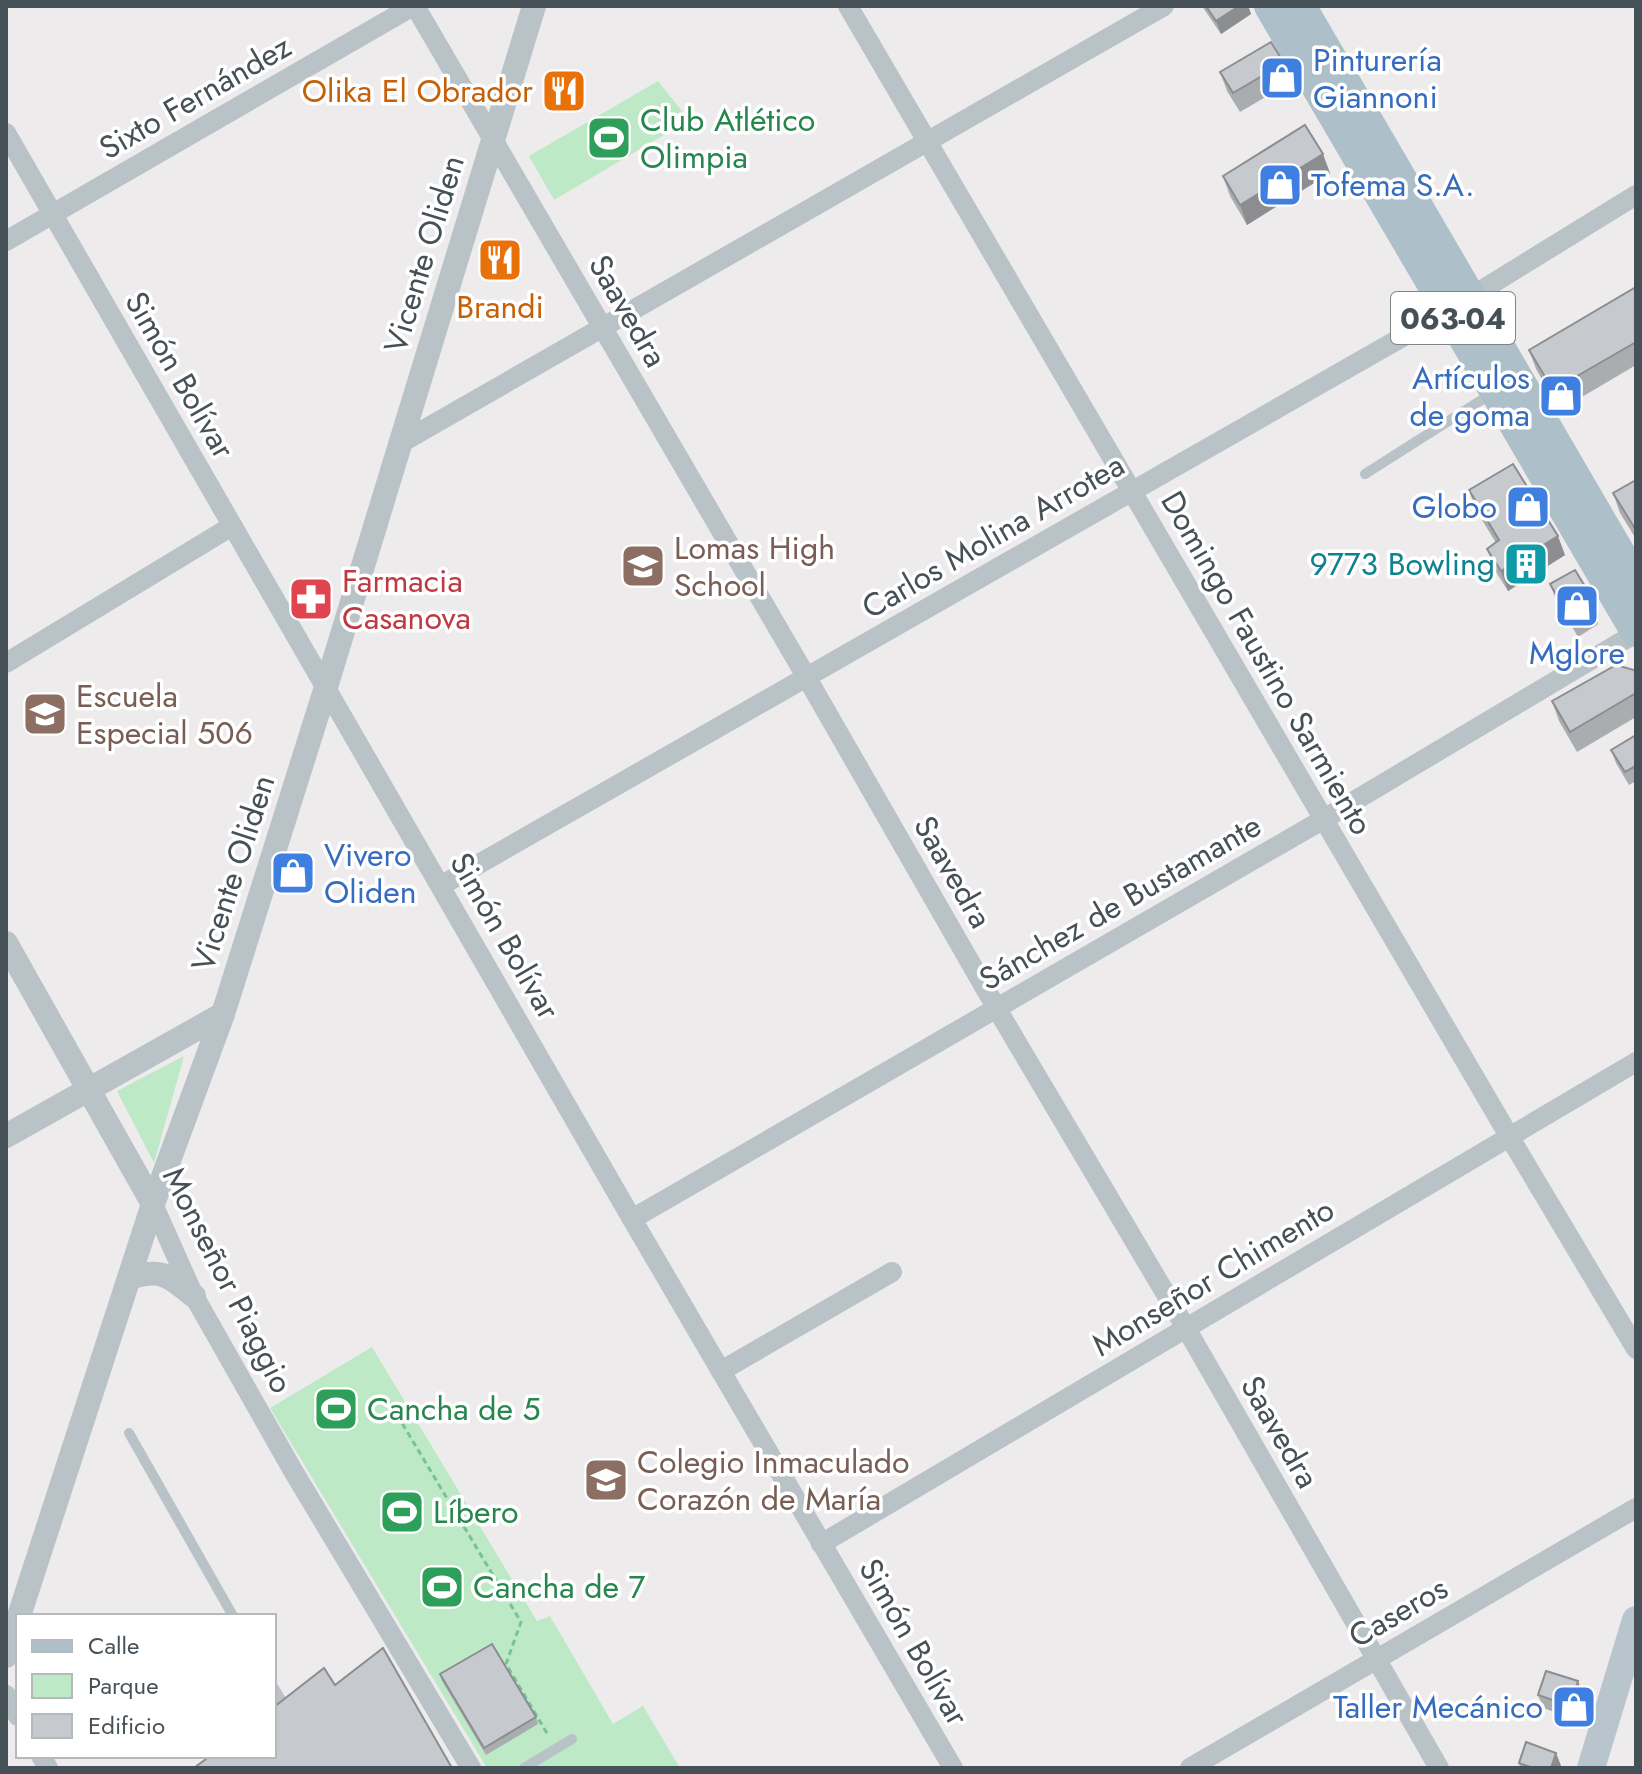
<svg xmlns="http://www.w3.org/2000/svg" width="1642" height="1774" viewBox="0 0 1642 1774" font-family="Jost,sans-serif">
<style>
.green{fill:#bde9c7}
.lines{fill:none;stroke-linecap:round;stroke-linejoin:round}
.path{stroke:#78c393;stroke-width:3;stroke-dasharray:6 4;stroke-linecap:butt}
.service{stroke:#b8c2c7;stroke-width:10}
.minor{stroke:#b8c2c7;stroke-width:20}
.tertiary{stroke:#b8c2c7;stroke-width:24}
.secondary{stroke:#b8c5cc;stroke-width:28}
.primary{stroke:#adbfc8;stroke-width:32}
.wall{fill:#aaadb0}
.shaded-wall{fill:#8b8d90}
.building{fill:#c6c9cd;stroke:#8b8d90;stroke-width:2}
.labels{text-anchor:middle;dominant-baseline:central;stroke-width:7;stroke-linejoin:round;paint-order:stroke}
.shield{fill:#fff;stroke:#7e8589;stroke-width:2}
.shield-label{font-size:30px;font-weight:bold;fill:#465157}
.shop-label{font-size:32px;fill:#366cbe;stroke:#fff;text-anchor:start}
.food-label{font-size:32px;fill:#c56008;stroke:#fff;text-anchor:end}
.street-label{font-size:32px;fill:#465157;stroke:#fff}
.leisure-label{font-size:32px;fill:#27864d;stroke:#fff;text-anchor:start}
.education-label{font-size:32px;fill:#785e54;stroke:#fff;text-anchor:start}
.culture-label{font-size:32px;fill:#0d838f;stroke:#fff;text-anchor:end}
.health-label{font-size:32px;fill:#be3a42;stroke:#fff;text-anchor:start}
</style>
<rect width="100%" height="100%" fill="#eeebec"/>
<g class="green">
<polygon points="658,81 689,120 554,200 529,156"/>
<polygon points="184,1056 154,1163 117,1091"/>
<polygon points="372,1347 537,1621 550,1616 613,1724 643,1706 680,1768 487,1768 270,1408"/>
</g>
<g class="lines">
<polyline class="path" points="387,1398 521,1622 506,1664 548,1735"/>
<g class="service">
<polyline points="1365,474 1491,394"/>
<polyline points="129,1433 233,1616"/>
<polyline points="274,1688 284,1705"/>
<polyline points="524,1768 572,1739"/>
</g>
<g class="minor">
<polyline points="415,6 807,678 997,1009 1186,1328 1439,1768"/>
<polyline points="848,6 1509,1136 1636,1349"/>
<polyline points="6,133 632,1219 953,1768"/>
<polyline points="6,241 413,6"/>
<polyline points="1469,298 1636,195"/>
<polyline points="399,444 1164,6"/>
<polyline points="6,663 232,526"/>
<polyline points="442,885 1448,311"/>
<polyline points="153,1204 194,1296 292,1469 471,1768"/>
<polyline points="632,1219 1324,819 1636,633"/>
<polyline points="721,1371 892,1272"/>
<polyline points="821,1544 1636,1062"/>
<polyline points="6,1695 18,1716"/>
<polyline points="41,1756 48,1768"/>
<polyline points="1190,1768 1636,1508"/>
</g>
<g class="tertiary">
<polyline points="6,943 153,1204"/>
<polyline points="6,1136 223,1014"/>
<path d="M129 1278C162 1268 168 1275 194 1296"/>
<polyline points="19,1616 153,1204 223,1014 326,687 534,6"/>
<polyline points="6,1656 18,1618"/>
</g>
<polyline class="secondary" points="1591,1768 1636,1620"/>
<g class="primary">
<polyline points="1270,6 1636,631"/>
<polyline points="1300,6 1636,582"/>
</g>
</g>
<g class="wall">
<polygon points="1202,6 1248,6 1251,14 1221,34"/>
<polygon points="1284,63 1291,82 1240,112 1227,91 1220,72"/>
<polygon points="1330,173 1247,225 1230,196 1223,176"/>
<polygon points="1636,287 1636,365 1560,410 1536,369 1529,350"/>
<polygon points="1636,480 1636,539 1620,513 1613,493"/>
<polygon points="1469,490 1565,555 1508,591 1494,569 1487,549 1496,543 1476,510"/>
<polygon points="1550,584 1594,601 1599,614 1597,625 1578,637 1555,597"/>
<polygon points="1636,673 1636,717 1577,752 1559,721 1552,701"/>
<polygon points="1636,735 1636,781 1629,785 1616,763 1611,750"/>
<polygon points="440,1674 536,1717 538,1724 486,1755 442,1681"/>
<polygon points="1583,1694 1575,1719 1543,1708 1538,1695"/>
<polygon points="1556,1753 1561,1766 1560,1768 1520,1768 1519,1763"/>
</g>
<g class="shaded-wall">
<polygon points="1239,6 1248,6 1251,14 1221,34 1216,21"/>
<polygon points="1323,154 1330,173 1247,225 1240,205"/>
<polygon points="1558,536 1565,555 1508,591 1501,571"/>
<polygon points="1594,601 1599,614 1597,625 1593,612"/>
<polygon points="1578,1681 1583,1694 1575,1719 1570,1706"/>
<polygon points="1556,1753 1561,1766 1560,1768 1551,1768"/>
</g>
<g class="building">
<polygon points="1206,6 1239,6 1216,21"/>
<polygon points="1271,42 1284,63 1233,93 1220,72"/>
<polygon points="1305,125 1323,154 1240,205 1223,176"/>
<polygon points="1636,287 1636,342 1553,390 1529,350"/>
<polygon points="1513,464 1558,536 1501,571 1487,549 1499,540 1469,490"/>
<polygon points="1636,480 1636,526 1634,527 1613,493"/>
<polygon points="1575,570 1594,601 1593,612 1573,624 1550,584"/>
<polygon points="1616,665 1634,670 1636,673 1636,693 1570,732 1552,701"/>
<polygon points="1636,735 1636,766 1625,772 1611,750"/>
<polygon points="492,1644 536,1717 484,1748 440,1674"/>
<polygon points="383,1648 452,1768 194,1768 210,1756 274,1756 274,1707 324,1668 335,1685"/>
<polygon points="1546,1671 1578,1681 1570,1706 1538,1695"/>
<polygon points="1526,1742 1556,1753 1551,1768 1533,1768 1519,1763"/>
</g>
<defs>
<g id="shop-square" transform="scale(2.3)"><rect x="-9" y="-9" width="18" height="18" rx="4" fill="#3f7fe0" stroke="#fff"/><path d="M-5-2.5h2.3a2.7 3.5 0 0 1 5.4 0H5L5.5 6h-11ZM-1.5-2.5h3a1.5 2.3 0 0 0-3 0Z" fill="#fff"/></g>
<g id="restaurant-square" transform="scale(2.3)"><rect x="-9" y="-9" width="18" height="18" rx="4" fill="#e8710a" stroke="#fff"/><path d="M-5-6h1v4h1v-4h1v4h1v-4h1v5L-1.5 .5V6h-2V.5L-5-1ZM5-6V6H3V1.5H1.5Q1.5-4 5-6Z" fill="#fff"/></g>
<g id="stadium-square" transform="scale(2.3)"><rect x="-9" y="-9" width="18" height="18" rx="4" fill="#2e9e5b" stroke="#fff"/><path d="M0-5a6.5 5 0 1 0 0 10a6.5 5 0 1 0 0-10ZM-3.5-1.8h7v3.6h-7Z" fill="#fff"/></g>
<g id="building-square" transform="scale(2.3)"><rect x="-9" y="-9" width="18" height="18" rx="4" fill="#0f9aa8" stroke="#fff"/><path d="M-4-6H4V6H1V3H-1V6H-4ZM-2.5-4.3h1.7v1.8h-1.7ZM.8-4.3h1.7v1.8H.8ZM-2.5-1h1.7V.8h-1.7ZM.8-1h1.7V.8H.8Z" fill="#fff"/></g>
<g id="school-square" transform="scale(2.3)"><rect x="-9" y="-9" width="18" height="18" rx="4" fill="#8d6e63" stroke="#fff"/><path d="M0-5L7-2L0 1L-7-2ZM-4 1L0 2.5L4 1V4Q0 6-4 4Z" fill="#fff"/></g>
<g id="pharmacy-square" transform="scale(2.3)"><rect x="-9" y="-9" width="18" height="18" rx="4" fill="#e0444e" stroke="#fff"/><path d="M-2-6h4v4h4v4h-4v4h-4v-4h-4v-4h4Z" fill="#fff"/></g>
</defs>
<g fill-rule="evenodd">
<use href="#shop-square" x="1282" y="78"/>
<use href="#restaurant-square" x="564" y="91"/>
<use href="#stadium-square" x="609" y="138"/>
<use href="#shop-square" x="1280" y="185"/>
<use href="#restaurant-square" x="500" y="260"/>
<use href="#shop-square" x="1561" y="396"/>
<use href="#shop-square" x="1528" y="507"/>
<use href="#building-square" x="1526" y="564"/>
<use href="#school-square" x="643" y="566"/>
<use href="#pharmacy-square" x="311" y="599"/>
<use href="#shop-square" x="1577" y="606"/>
<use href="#school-square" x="45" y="714"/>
<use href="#shop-square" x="293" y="873"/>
<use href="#stadium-square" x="336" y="1409"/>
<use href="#school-square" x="606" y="1480"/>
<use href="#stadium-square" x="402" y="1512"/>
<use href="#stadium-square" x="442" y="1587"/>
<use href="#shop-square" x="1574" y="1707"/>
</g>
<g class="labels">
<rect class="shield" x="1391" y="292" width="124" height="52" rx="6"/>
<g class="shield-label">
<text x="1453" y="318">063-04</text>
</g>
<g class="shop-label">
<text x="1313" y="60">Pinturería<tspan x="1313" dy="37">Giannoni</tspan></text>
<text x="1311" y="185">Tofema S.A.</text>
<text x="1530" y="378" text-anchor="end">Artículos<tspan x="1530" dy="37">de goma</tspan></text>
<text x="1497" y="507" text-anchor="end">Globo</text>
<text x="1577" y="653" text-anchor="middle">Mglore</text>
<text x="324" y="855">Vivero<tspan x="324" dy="37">Oliden</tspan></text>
<text x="1543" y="1707" text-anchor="end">Taller Mecánico</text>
</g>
<g class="food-label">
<text x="533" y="91">Olika El Obrador</text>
<text x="500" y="307" text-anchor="middle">Brandi</text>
</g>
<g class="street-label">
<text transform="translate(195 97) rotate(-30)">Sixto Fernández</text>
<text transform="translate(424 254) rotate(-73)">Vicente Oliden</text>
<text transform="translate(628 311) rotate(60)">Saavedra</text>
<text transform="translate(180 375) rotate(60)">Simón Bolívar</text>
<text transform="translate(993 536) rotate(-30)">Carlos Molina Arrotea</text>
<text transform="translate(1267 663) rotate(60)">Domingo Faustino Sarmiento</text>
<text transform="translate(953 872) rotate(60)">Saavedra</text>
<text transform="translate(233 873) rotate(-72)">Vicente Oliden</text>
<text transform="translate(1120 902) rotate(-30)">Sánchez de Bustamante</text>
<text transform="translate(505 936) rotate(60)">Simón Bolívar</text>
<text transform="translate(1213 1277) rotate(-31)">Monseñor Chimento</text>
<text transform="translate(228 1280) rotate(63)">Monseñor Piaggio</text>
<text transform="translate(1280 1432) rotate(60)">Saavedra</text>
<text transform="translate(1398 1612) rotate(-30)">Caseros</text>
<text transform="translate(914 1642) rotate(60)">Simón Bolívar</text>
</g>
<g class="leisure-label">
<text x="640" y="120">Club Atlético<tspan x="640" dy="37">Olimpia</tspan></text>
<text x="367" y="1409">Cancha de 5</text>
<text x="433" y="1512">Líbero</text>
<text x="473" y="1587">Cancha de 7</text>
</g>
<g class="education-label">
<text x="674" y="548">Lomas High<tspan x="674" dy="37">School</tspan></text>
<text x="76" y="696">Escuela<tspan x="76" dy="37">Especial 506</tspan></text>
<text x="637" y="1462">Colegio Inmaculado<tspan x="637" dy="37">Corazón de María</tspan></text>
</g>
<g class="culture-label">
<text x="1495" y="564">9773 Bowling</text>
</g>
<g class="health-label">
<text x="342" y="581">Farmacia<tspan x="342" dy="37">Casanova</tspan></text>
</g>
</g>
<rect width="1642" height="1774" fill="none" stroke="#465157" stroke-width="16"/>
<rect x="16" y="1614" width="260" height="144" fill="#ffffff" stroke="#b5b9bc" stroke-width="2"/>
<rect x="32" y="1640" width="40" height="12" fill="#adbfc8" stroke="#b5b9bc" stroke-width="2"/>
<text x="88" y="1654" font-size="24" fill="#465157">Calle</text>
<rect x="32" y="1674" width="40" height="24" fill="#bde9c7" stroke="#b5b9bc" stroke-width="2"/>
<text x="88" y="1694" font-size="24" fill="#465157">Parque</text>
<rect x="32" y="1714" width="40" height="24" fill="#c6c9cd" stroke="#b5b9bc" stroke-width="2"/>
<text x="88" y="1734" font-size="24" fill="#465157">Edificio</text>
</svg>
